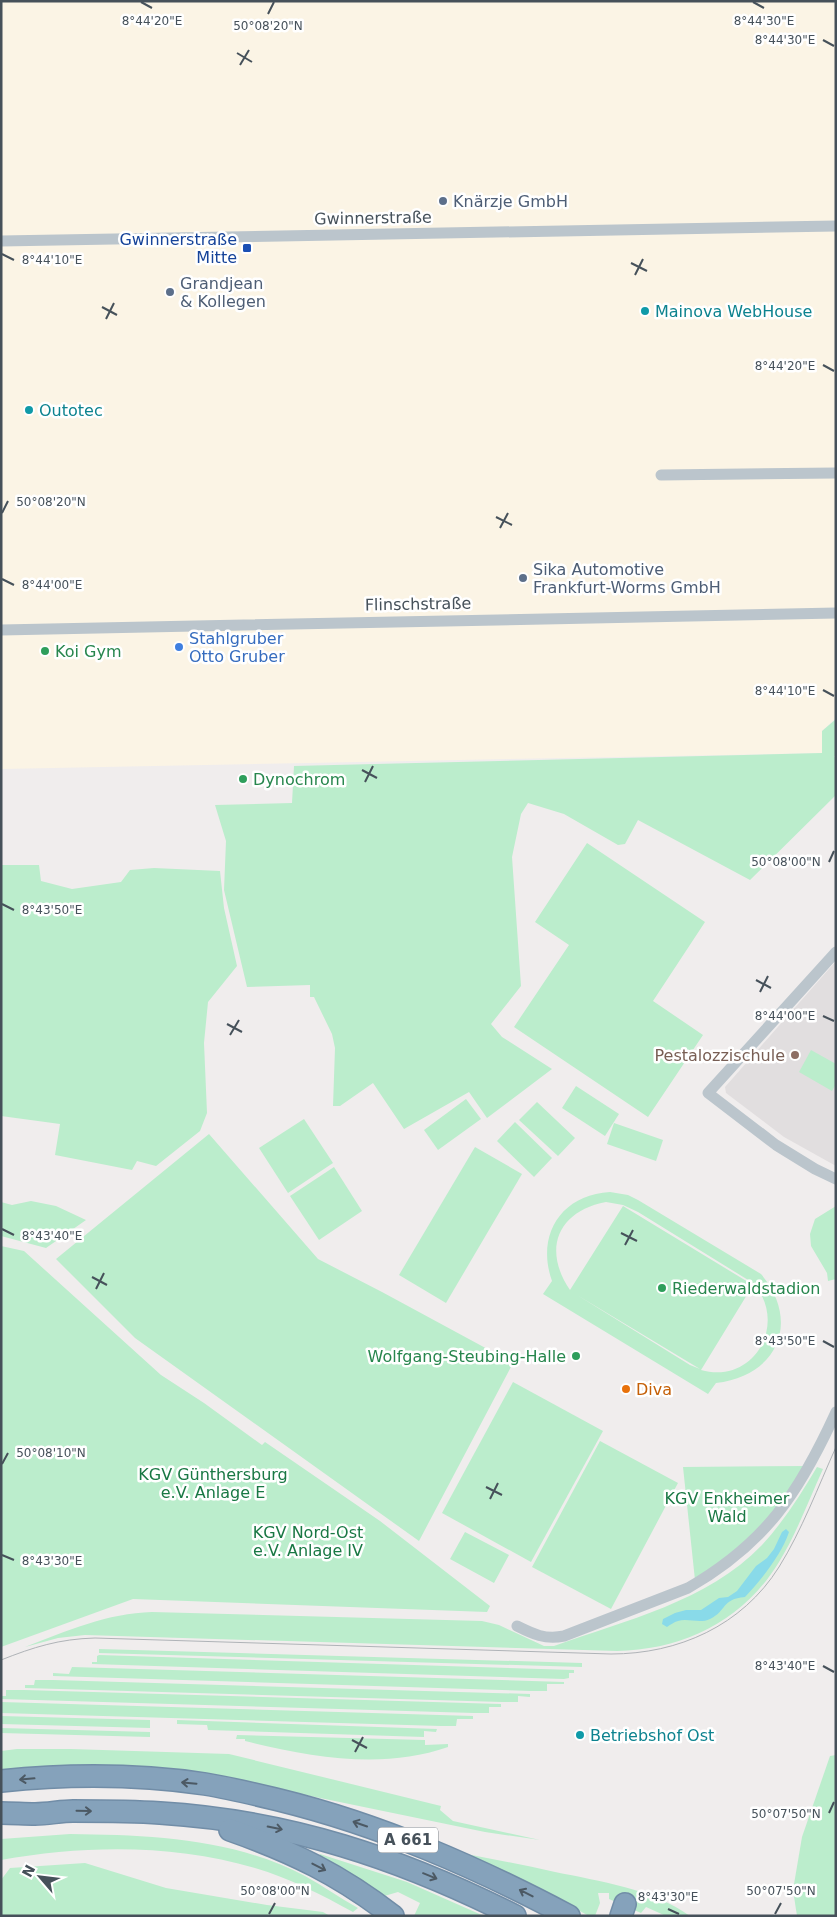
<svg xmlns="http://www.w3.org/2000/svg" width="837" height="1917" viewBox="0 0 837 1917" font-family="'DejaVu Sans',sans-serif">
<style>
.commercial{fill:#fbf4e5}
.education{fill:#e1dedf}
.green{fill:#bbedcc;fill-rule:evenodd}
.water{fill:#89dae9}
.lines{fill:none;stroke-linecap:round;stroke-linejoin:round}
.highway-casing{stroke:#718da7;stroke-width:24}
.street{stroke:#bbc5cc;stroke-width:11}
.highway{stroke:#85a2bb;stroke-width:21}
.tram{stroke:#afb3b7;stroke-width:1}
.oneway{stroke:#4c5964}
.ticks{fill:none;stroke:#46515a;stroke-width:2}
.service-dot{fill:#5c6f8a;stroke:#fff;stroke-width:2}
.transit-dot{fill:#1a4fb4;stroke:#fff;stroke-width:2}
.culture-dot{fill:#0f9aa8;stroke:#fff;stroke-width:2}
.shop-dot{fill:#3f7fe0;stroke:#fff;stroke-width:2}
.leisure-dot{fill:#2e9e5b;stroke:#fff;stroke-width:2}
.education-dot{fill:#8d6e63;stroke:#fff;stroke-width:2}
.food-dot{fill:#e8710a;stroke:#fff;stroke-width:2}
.labels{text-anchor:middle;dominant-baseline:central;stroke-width:5;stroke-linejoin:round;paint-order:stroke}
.shield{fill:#fff;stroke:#7e858c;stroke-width:1}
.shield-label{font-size:15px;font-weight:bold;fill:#46515a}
.service-label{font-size:16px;fill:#4e5e75;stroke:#fff;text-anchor:start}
.street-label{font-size:16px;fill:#46515a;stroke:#fff}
.transit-label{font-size:16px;fill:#164399;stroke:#fff;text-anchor:end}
.culture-label{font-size:16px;fill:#0d838f;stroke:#fff;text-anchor:start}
.shop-label{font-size:16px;fill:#366cbe;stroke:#fff;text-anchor:start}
.leisure-label{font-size:16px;fill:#27864d;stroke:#fff;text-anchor:start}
.education-label{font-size:16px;fill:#785e54;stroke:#fff;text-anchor:end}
.food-label{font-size:16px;fill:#c56008;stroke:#fff;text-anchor:start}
.park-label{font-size:16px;fill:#197844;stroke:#fff}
.ticks-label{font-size:12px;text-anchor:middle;fill:#46515a;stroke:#fff;stroke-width:5;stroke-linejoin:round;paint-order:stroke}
</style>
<rect width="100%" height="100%" fill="#f0eded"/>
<polygon class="commercial" points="1,1 836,1 836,718 822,731 822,753 1,769"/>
<polygon class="education" points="836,961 836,1166 784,1137 726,1093 725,1087"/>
<g class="green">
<polygon points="836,719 836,757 834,756 836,759 836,795 750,880 638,820 625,844 618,845 564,814 528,803 521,814 512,857 521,986 491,1024 502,1037 552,1069 487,1118 469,1092 404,1129 373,1083 340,1106 333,1106 335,1048 332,1034 314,997 310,997 310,985 247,987 224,890 226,841 215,805 292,803 294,766 822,753 822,731"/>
<polygon points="587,843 705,922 653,1001 703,1035 648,1117 514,1027 569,945 535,922"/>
<polygon points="1,865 39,865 41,881 72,889 121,882 130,870 154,868 220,871 224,908 237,966 208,1002 204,1043 207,1113 200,1131 156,1166 137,1161 132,1170 55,1155 60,1124 1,1116"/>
<polygon points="811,1050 836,1064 836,1084 832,1091 799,1072"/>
<polygon points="576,1086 619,1114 605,1136 562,1108"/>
<polygon points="466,1099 481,1119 438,1150 424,1130"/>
<polygon points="537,1102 575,1138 558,1156 519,1120"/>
<polygon points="304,1119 333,1163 288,1193 259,1148"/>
<polygon points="515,1122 552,1158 534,1177 497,1141"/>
<polygon points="614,1123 663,1140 656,1161 607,1144"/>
<polygon points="209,1134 318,1259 382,1292 513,1363 419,1541 135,1338 56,1259"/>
<polygon points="475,1147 522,1174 446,1303 399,1275"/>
<polygon points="334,1167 362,1211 319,1240 290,1196"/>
<path d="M610 1192 628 1195 638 1200 761 1274C801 1321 778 1376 716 1383L708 1394 543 1294 552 1281C536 1236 560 1195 610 1192ZM606 1202 623 1205 638 1212 753 1283C789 1323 754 1385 701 1370L753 1285 623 1206 570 1290C542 1249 558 1211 606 1202ZM577 1295 700 1369 690 1365Z"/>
<polygon points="31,1201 56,1206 86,1220 46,1248 1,1236 1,1202 12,1205"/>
<polygon points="836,1206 836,1279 828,1281 827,1273 811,1246 810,1234 815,1219"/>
<polygon points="1,1246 24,1251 161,1375 204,1403 262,1445 265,1442 380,1521 490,1606 487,1612 133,1599 1,1647"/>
<polygon points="513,1382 603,1431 531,1562 442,1513"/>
<polygon points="600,1441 678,1483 611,1609 532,1567"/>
<polygon points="807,1466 789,1496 743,1548 695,1580 683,1467"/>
<path d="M817 1467 823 1469C809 1499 797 1533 779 1562 744 1620 684 1650 617 1651L85 1635 58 1638 25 1647C66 1631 108 1613 152 1612L482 1621 499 1625 544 1646H554C626 1620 707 1602 762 1545 784 1521 801 1494 817 1467Z"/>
<polygon points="465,1532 509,1555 494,1583 450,1559"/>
<polygon points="99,1649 582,1663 582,1667 99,1653"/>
<polygon points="99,1655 574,1670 574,1673 569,1673 569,1678 564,1679 92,1664 92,1662 97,1662 97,1656"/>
<polygon points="72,1667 564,1682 564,1684 547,1684 547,1691 531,1691 53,1676 53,1673 69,1674"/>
<polygon points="35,1680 53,1680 530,1694 530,1697 518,1696 518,1702 502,1702 25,1688 25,1685 34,1685"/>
<polygon points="6,1690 24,1690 501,1704 501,1707 489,1707 489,1713 474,1713 1,1699 1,1696 6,1696"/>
<polygon points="1,1702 473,1716 473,1719 457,1719 456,1726 441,1726 1,1713"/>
<polygon points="1,1716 150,1720 150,1728 1,1724"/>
<polygon points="177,1720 437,1729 436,1732 424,1731 424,1737 208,1730 207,1725 177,1724"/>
<polygon points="1,1728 150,1732 150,1737 1,1733"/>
<path d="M237 1735 425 1740V1745L448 1744V1747C383 1770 310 1757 245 1741V1739H236Z"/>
<polygon points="17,1749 71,1749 229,1754 441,1806 440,1810 453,1821 540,1840 485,1832 262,1786 1,1772 1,1751"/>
<polygon points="836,1755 836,1916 797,1916 793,1890 802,1837 830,1756"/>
<path d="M70 1834C150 1835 233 1838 305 1876 323 1886 340 1898 358 1908L353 1912C322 1895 289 1878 255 1868 173 1844 85 1845 1 1860V1839Z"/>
<path d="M446 1850C482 1857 519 1864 555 1872 599 1881 653 1889 690 1916H666L646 1907 641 1913 609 1899V1893H598L600 1903 595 1916H589L519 1878 517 1882Z"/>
<polygon points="320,1854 407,1882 484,1916 414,1916 420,1903 398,1892 381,1897 318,1859"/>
<polygon points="85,1863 166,1888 267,1905 323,1912 330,1916 1,1916 1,1880 10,1868"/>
</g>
<path class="water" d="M786 1529 789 1532C782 1554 761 1580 745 1597 721 1599 727 1611 710 1619 700 1624 688 1618 678 1621 674 1622 670 1625 667 1627L662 1624 663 1619 675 1613 686 1610H701L719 1598 728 1597 737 1591 756 1566 767 1558 774 1549 782 1532Z"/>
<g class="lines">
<g class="highway-casing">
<g id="highway">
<path d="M1 1781C69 1774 137 1774 205 1784 230 1788 254 1794 279 1800 381 1825 476 1867 569 1916"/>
<path d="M1 1813C13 1813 24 1814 35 1814 48 1814 61 1811 73 1811 102 1811 132 1811 160 1813 289 1821 400 1858 515 1916"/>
<path d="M230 1830C293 1852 340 1875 393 1916"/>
<polyline points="621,1916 625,1904"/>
</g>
</g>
<g class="street">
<polyline points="1,241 836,226"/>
<polyline points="661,475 836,473"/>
<polyline points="1,630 836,613"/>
<polyline points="836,952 708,1093 776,1145 815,1169 836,1179"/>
<path d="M517 1626C533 1634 545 1640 564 1636L688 1588C766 1543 799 1493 836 1412"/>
</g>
<use href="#highway" class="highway"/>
<path class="tram" d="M1 1660C34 1647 59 1639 95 1638L611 1654C678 1654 742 1626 779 1567 802 1530 818 1487 836 1447"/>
</g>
<defs><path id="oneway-shaft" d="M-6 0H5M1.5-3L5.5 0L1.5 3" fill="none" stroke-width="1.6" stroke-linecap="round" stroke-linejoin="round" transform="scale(1.25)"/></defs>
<g class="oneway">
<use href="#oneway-shaft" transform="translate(27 1779) rotate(175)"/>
<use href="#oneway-shaft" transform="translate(189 1783) rotate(-175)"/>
<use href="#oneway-shaft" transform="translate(84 1811) rotate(1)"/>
<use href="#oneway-shaft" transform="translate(360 1824) rotate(-161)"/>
<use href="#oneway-shaft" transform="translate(275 1828) rotate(11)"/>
<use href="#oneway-shaft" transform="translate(319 1867) rotate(27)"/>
<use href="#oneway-shaft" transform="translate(430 1876) rotate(22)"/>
<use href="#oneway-shaft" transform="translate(526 1893) rotate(-153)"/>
</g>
<path class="ticks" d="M141 2 152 8M753 2 764 8M268 14 274 2M823 40 834 46M237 53 252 62M240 65 249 50M2 254 14 260M631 263 647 271M635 275 643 259M102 307 117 315M106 319 114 303M823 365 834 371M2 513 8 501M496 517 512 525M500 528 508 513M2 579 14 585M823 690 834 696M362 770 377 778M365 782 373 766M829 862 834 851M2 904 14 910M756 980 771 988M760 992 768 976M823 1016 834 1021M227 1024 242 1032M230 1035 239 1020M2 1229 14 1235M621 1233 637 1241M625 1245 633 1230M92 1277 107 1285M96 1289 104 1273M823 1341 834 1347M2 1464 8 1453M486 1487 502 1495M490 1499 498 1483M2 1555 14 1560M823 1666 834 1672M352 1740 367 1748M355 1752 363 1737M829 1813 834 1802M668 1909 679 1914M269 1914 275 1903M775 1914 781 1903"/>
<g class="service-dot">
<circle cx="443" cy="201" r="5"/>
<circle cx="170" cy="292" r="5"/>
<circle cx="523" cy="578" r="5"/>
</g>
<rect class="transit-dot" x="242" y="243" width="10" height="10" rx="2.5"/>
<g class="culture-dot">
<circle cx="645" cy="311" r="5"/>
<circle cx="29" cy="410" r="5"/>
<circle cx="580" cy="1735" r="5"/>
</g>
<circle class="shop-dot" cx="179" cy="647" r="5"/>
<g class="leisure-dot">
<circle cx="45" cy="651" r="5"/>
<circle cx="243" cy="779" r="5"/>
<circle cx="662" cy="1288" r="5"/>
<circle cx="576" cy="1356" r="5"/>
</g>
<circle class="education-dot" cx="795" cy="1055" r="5"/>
<circle class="food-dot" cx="626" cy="1389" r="5"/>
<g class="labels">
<rect class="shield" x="378" y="1827.5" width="60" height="25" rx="4"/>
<g class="shield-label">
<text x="408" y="1840">A 661</text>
</g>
<g class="service-label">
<text x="453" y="201">Knärzje GmbH</text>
<text x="180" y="283">Grandjean<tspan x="180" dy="18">&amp; Kollegen</tspan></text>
<text x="533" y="569">Sika Automotive<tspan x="533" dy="18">Frankfurt-Worms GmbH</tspan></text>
</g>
<g class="street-label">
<text transform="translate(373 218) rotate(-1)">Gwinnerstraße</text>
<text transform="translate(418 604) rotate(-1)">Flinschstraße</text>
</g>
<g class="transit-label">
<text x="237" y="239">Gwinnerstraße<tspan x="237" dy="18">Mitte</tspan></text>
</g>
<g class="culture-label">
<text x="655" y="311">Mainova WebHouse</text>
<text x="39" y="410">Outotec</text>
<text x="590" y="1735">Betriebshof Ost</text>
</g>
<g class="shop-label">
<text x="189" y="638">Stahlgruber<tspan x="189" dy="18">Otto Gruber</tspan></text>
</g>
<g class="leisure-label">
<text x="55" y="651">Koi Gym</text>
<text x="253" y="779">Dynochrom</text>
<text x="672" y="1288">Riederwaldstadion</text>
<text x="566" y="1356" text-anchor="end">Wolfgang-Steubing-Halle</text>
</g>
<g class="education-label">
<text x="785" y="1055">Pestalozzischule</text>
</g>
<g class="food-label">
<text x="636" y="1389">Diva</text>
</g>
<g class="park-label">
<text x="213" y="1474">KGV Günthersburg<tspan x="213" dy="18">e.V. Anlage E</tspan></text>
<text x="727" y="1498">KGV Enkheimer<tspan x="727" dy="18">Wald</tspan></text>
<text x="308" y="1532">KGV Nord-Ost<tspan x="308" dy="18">e.V. Anlage IV</tspan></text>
</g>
</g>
<g class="ticks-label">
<text x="152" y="25">8°44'20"E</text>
<text x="764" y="25">8°44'30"E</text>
<text x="268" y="30">50°08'20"N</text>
<text x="785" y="44">8°44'30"E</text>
<text x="52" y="264">8°44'10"E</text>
<text x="785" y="370">8°44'20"E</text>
<text x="51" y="506">50°08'20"N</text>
<text x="52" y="589">8°44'00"E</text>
<text x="785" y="695">8°44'10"E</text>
<text x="786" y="866">50°08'00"N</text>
<text x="52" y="914">8°43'50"E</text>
<text x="785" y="1020">8°44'00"E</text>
<text x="52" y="1240">8°43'40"E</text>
<text x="785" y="1345">8°43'50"E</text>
<text x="51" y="1457">50°08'10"N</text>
<text x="52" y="1565">8°43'30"E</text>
<text x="785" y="1670">8°43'40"E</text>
<text x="786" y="1818">50°07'50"N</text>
<text x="275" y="1895">50°08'00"N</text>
<text x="781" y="1895">50°07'50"N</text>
<text x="668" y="1901">8°43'30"E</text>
</g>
<rect width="837" height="1917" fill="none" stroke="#46515a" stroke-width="5"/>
<g transform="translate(40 1877) rotate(298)" stroke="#ffffff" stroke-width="4" paint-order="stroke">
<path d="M0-4L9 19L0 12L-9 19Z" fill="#46515a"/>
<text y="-8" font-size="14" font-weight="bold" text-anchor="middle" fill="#46515a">N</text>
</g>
</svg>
